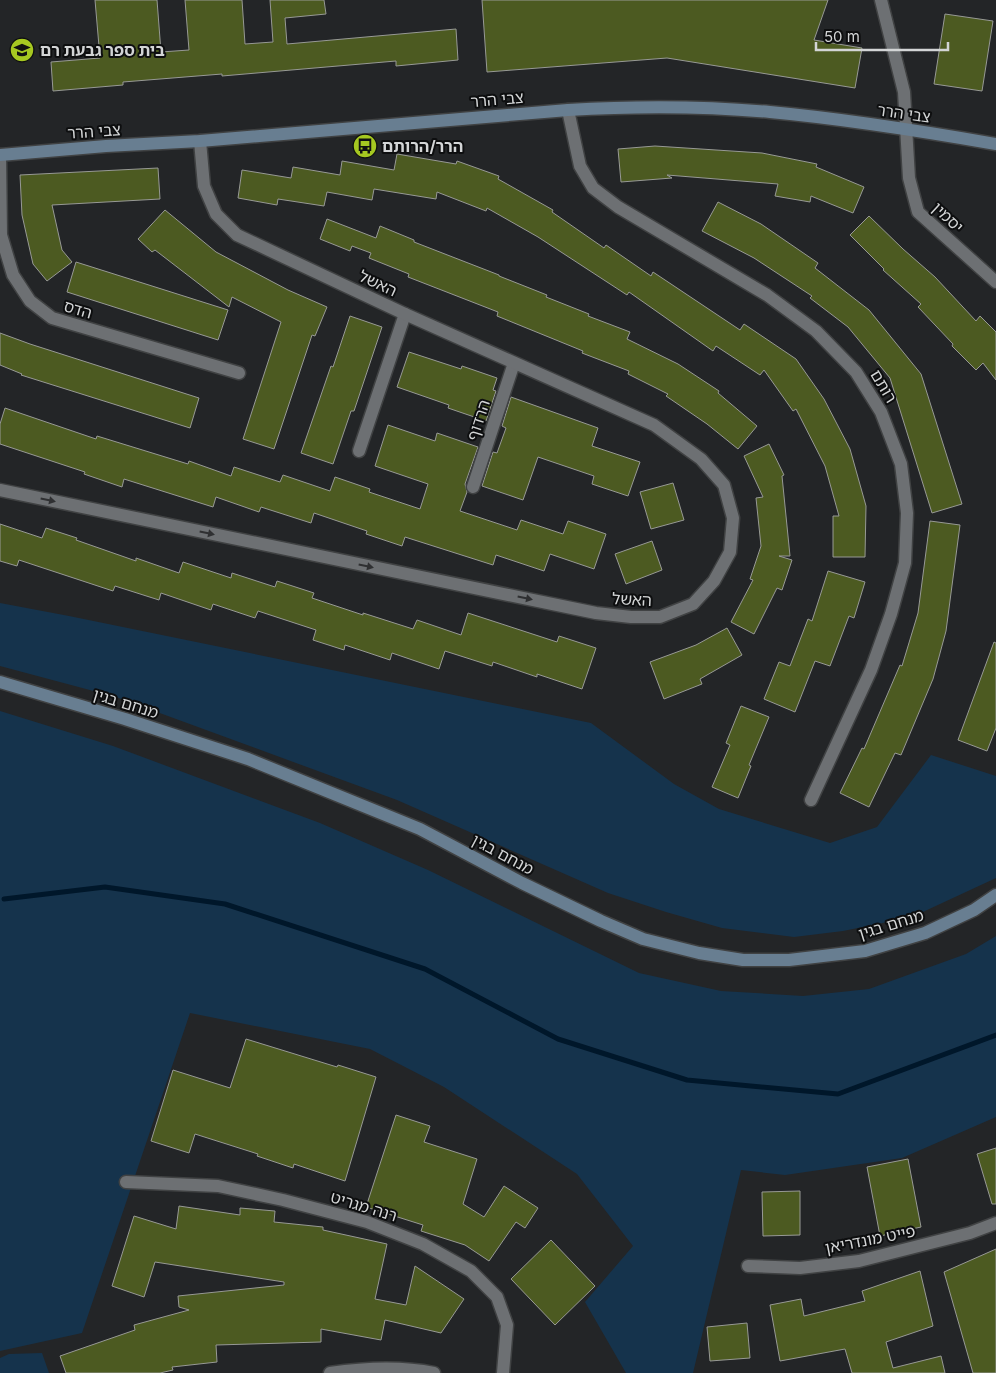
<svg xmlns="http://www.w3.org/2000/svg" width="996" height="1373" viewBox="0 0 996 1373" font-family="Inter,'Noto Sans Hebrew',sans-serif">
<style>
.green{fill:#15334c}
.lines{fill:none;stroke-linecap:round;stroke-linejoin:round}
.stream{stroke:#00172a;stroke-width:5}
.building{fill:#4c5a21;stroke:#979995}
.street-casing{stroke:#404243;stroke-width:15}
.secondary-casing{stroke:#404243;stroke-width:15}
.street{stroke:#6d7073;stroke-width:12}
.secondary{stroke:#687e91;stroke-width:12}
.oneway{fill:#2f3032}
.labels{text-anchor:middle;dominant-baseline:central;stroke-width:4;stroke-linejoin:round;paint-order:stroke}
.poi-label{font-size:16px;font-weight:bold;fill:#d3d5d6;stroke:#0d0e0f;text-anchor:start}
.street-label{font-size:16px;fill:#d3d5d6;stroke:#0d0e0f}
</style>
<rect width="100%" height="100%" fill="#232527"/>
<g class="green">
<polygon points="0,603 69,616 591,723 674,784 719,809 830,843 877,827 931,755 996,776 996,878 912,917 843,931 794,937 722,928 666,912 608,893 397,800 116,697 0,666"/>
<polygon points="0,711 113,746 320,823 428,870 639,973 721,991 803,996 869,989 966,954 996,936 996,1117 902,1158 785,1175 741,1170 693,1373 626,1373 585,1302 633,1246 577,1174 444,1087 370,1049 190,1013 82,1333 0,1351"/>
<polygon points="42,1353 49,1373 0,1373 0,1358 9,1354"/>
</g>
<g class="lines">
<polyline class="stream" points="4,899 105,887 225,904 425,969 558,1039 687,1080 838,1094 996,1035"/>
</g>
<g class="building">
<polygon points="95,0 157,0 161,52 189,50 185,0 242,0 245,44 273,42 270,0 324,0 326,14 285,18 287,44 456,29 458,60 396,66 396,61 222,76 222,74 123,82 123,85 53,91 51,62 100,58"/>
<polygon points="482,0 828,0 814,40 862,48 855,88 667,58 487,72"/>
<polygon points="945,14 993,21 982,91 934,84"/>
<polygon points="655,146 762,153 817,164 816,167 864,187 853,213 811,196 810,202 775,196 778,184 667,175 672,178 621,182 618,149"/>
<polygon points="397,154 456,164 457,161 499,176 498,179 553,210 552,212 604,248 606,245 651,276 653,272 740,330 744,324 796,359 824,399 850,449 866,506 865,557 833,557 833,516 839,516 825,466 796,409 793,411 764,370 760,375 716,346 713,351 629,292 627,295 538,237 487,208 486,211 437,192 436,199 374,189 372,200 327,192 324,206 278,199 277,205 238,198 242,170 291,178 293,167 340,175 342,161 394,170"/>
<polygon points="158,168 160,199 52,205 62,250 72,262 47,281 33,264 22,215 20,175"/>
<polygon points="718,202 761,224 818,263 815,268 869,310 921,374 962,504 932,513 890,378 848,327 810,298 812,296 754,258 702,231"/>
<polygon points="165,210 216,252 288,290 327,307 315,336 312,335 274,449 243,439 281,322 232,297 229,307 155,250 152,252 138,239"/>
<polygon points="869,216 903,249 935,277 976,321 980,316 996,332 996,380 983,363 976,370 952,346 953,344 918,307 921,304 883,270 884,269 850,235"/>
<polygon points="327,219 376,238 380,226 414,240 414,242 499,275 499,276 547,295 546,297 589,314 588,316 630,332 627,339 678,364 719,391 718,393 757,426 738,449 707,424 666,396 668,394 628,374 629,371 582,353 583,351 497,316 498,312 408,277 409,274 369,258 371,253 352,246 350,251 320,239"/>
<polygon points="76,262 228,310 218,340 67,292"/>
<polygon points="350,316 382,327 354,411 351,411 333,464 301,453 331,366 333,367"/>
<polygon points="0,333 30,344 199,398 190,428 21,375 22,374 0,365"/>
<polygon points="409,352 461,369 462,366 497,378 493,390 496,391 486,421 448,408 449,405 397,387"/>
<polygon points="511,397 598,428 592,446 640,462 628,496 592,484 594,476 538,457 523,500 482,486 493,452 497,453 506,428 502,426"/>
<polygon points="5,408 96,439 97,436 188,464 189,461 231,476 234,467 280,482 283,475 330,491 335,477 370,489 369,492 420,509 428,484 375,466 388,425 435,441 437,433 478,447 465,484 467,492 460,511 517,530 521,520 563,534 568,521 606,534 594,569 550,554 544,571 496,555 493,565 405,537 402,546 366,534 367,531 314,513 311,523 261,507 259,512 216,497 213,507 124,479 122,487 84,474 85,472 0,444 0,424"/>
<polygon points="769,444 784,475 782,476 790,556 779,556 792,560 782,590 777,588 754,634 731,622 753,580 750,579 761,546 756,498 763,497 744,456"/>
<polygon points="673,483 684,520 651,529 640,492"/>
<polygon points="930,521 960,525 946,631 933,679 901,755 895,753 869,807 840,793 862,748 864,749 900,665 902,666 918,613"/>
<polygon points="0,524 42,538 46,528 77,538 76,540 136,561 136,558 179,573 183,562 231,578 232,573 275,587 277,581 314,593 312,598 363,615 363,613 413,629 417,620 461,635 468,613 557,642 559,636 596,648 582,689 537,674 537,677 493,662 492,666 445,651 439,669 392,653 390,660 345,645 344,650 313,640 316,630 258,611 255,618 213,604 211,610 161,593 159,600 115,586 113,591 19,560 17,566 0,561"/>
<polygon points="652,541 662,570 626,584 615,554"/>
<polygon points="828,571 865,582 854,618 849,616 830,666 815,661 795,712 764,699 779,662 790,666 808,619 812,621"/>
<polygon points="727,628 742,655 700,679 702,684 664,699 650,662 696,645"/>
<polygon points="994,642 996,643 996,728 987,751 958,740"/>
<polygon points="741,706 769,717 749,765 751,766 738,798 712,787 730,745 726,743"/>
<polygon points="246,1039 337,1067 338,1065 376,1077 345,1181 294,1164 293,1168 257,1156 258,1154 195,1134 189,1153 151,1141 173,1070 230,1088"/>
<polygon points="396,1115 430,1126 424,1142 477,1159 463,1204 484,1217 504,1186 538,1208 525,1228 516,1222 489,1261 465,1245 421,1231 423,1225 366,1207"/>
<polygon points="996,1148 996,1204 992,1204 977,1154"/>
<polygon points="908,1159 921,1227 880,1236 867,1167"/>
<polygon points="800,1191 800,1235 763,1236 762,1192"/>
<polygon points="179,1206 240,1215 240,1208 275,1211 274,1222 323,1227 323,1230 387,1244 375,1299 406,1305 415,1266 464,1299 441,1333 385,1320 381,1340 321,1329 321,1342 216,1345 217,1362 172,1367 173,1370 160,1373 66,1373 60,1356 135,1330 134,1325 189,1310 179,1307 178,1296 284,1285 284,1282 155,1262 144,1297 112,1286 134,1216 176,1229"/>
<polygon points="551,1240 595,1286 555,1325 511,1279"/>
<polygon points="996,1249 996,1373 973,1373 944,1272"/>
<polygon points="920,1271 933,1326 886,1342 893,1368 941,1356 945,1373 852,1373 845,1349 780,1361 770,1305 801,1299 804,1316 865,1301 862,1291"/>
<polygon points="747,1323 750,1358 710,1361 707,1327"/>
</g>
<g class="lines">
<g class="street-casing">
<g id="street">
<polyline points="881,0 904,92 909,178 918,212 996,282"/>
<polyline points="568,110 580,166 593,188 618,207 767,295 816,331 856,372 881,412 901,464 907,513 905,563 891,614 871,670 811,800"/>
<polyline points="0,155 1,235 13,275 30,301 52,318 239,373"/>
<polyline points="359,451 405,314"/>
<polyline points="473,487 514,363"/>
<polyline points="0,490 596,613 631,617 660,617 693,604 714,581 730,552 733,518 724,485 701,459 654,425 405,314 237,235 216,214 204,186 200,141"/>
<polyline points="126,1182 218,1186 283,1200 367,1222 423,1244 471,1271 497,1297 507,1325 503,1373"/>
<polyline points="748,1266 800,1268 859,1261 970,1233 996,1223"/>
<path d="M330 1373C364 1368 400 1366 434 1373"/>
</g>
</g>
<g class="secondary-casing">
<g id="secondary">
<path d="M0 155 106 146 200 141 568 110C635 106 703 106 770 112 846 119 921 131 996 144"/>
<polyline points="0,682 125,719 248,759 420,829 522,883 601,921 643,939 699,953 743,960 789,960 865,951 925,933 974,910 996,895"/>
</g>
</g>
<use href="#street" class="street"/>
<use href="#secondary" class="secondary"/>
</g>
<defs><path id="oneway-solid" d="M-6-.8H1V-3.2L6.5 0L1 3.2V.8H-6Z" transform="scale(1.25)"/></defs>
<g class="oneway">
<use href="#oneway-solid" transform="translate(48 500) rotate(12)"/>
<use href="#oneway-solid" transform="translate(207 533) rotate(12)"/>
<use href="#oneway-solid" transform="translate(366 566) rotate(12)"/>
<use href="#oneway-solid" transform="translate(525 598) rotate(12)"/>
</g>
<defs>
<g id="school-disc" transform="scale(1.25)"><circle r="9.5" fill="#a6c821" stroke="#0d0e0f"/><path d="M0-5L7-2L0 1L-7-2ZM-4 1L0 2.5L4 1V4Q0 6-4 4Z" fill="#111"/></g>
<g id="bus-disc" transform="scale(1.25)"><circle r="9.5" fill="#a6c821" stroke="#0d0e0f"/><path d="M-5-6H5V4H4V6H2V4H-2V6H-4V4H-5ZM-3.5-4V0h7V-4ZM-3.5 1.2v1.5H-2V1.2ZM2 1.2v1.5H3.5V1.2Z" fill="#111"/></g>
</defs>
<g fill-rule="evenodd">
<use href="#school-disc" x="22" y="50"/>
<use href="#bus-disc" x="365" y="146"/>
</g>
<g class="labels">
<g class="poi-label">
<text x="40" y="50">בית ספר גבעת רם</text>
<text x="382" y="146">הרר/הרותם</text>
</g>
<g class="street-label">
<text transform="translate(497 99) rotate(-5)">צבי הרר</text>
<text transform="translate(904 113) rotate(8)">צבי הרר</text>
<text transform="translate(94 131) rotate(-4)">צבי הרר</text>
<text transform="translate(948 217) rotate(43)">יסמין</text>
<text transform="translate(378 283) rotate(25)">האשל</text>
<text transform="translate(78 309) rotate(16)">הדס</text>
<text transform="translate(884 386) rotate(59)">רותם</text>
<text transform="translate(478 420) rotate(-72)">הרדוף</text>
<text transform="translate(632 599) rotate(3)">האשל</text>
<text transform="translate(126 703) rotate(17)">מנחם בגין</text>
<text transform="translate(503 854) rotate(28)">מנחם בגין</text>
<text transform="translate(891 924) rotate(-17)">מנחם בגין</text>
<text transform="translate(364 1206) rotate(17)">רנה מגריט</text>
<text transform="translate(870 1239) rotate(-11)">פייט מונדריאן</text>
</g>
</g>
<path d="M816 42v8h132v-8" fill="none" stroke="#d3d5d6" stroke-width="2.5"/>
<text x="824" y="42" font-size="15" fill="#d3d5d6" stroke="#0d0e0f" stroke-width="4" paint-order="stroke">50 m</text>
</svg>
